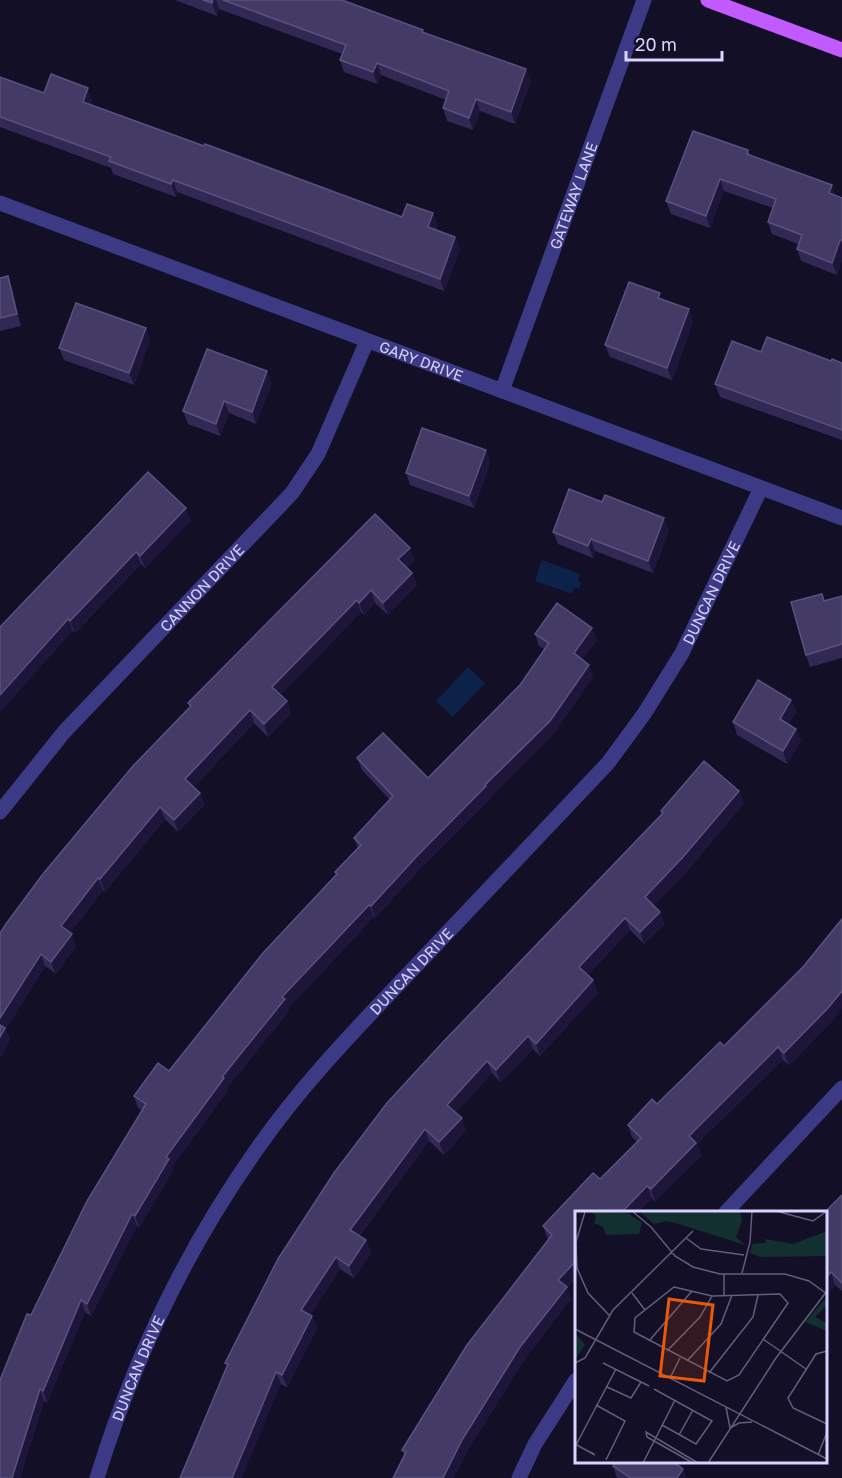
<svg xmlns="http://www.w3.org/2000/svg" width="842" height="1478" viewBox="0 0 842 1478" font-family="'Golos Text',sans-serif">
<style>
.water{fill:#0c2248}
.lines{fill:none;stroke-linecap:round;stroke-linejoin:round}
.minor{stroke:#3d3a85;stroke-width:15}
.major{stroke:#c25bff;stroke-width:15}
.wall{fill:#312854}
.shaded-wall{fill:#1d163a}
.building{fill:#433a66;stroke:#5a527e;stroke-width:1.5}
.labels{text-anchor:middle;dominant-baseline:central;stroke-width:5;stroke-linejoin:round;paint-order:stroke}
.street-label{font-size:15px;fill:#d9d4ff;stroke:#130f26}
.inset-road{fill:none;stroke:#625e7d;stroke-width:1.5}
.view{fill:#e8590c;fill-opacity:0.15;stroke:#e8590c;stroke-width:3}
.inset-edge{fill:none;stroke:#d9d4ff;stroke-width:3}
</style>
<rect width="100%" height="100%" fill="#130f26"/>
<g class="water">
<polygon points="542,560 580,574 578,581 581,583 579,589 574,587 572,594 535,581"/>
<polygon points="468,667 485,683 453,717 436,701"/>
</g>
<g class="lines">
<g class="minor">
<path id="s1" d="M0 203 842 518"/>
<path id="s2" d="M502 391 644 0"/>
<path id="s3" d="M0 812 64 732 292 493 318 454 367 341"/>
<polyline points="726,1212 842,1088"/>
<path id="s4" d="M97 1478C133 1361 186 1249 257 1149 302 1084 357 1028 411 971 477 902 542 832 608 763L644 714 682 653 761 488"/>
<polyline points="519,1478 535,1444 576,1380"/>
</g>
<polyline class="major" points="708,0 842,50"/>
</g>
<g class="wall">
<polygon points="175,0 342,0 423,30 424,32 531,81 515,124 480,111 473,130 447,121 443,108 446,100 381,75 377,84 344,72 340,60 342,54 219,9 217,16"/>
<polygon points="0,77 44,93 92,100 91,105 204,146 402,217 433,213 437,225 436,230 455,237 460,249 444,291 177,192 176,197 113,174 111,168 0,127"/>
<polygon points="748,150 750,155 842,198 842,260 837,275 801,261 797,249 798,244 772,234 768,222 773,208 724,191 710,228 671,214 666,201"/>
<polygon points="8,276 12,289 21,326 0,331 0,278"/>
<polygon points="662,300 693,322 672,380 610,357 605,345"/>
<polygon points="146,328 150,340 134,385 64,360 59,348"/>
<polygon points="761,352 842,363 842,440 720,397 715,384"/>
<polygon points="272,383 256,424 229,413 220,436 188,424 183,411"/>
<polygon points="486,450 490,463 474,508 410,485 406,473"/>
<polygon points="191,520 145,568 141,564 75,633 73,631 0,627"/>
<polygon points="669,530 653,573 595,551 593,558 558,544 553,532"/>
<polygon points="410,548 414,560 407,567 412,573 417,585 388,615 375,603 364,615 361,612 280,695 287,701 291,713 268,737 254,723 194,787 200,793 204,805 178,832 165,819 105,892 103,890 70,933 76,946 56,974 45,966 6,1029 10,1040 0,1058 0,933 190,708 188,703"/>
<polygon points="842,596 842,658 810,667 806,655 825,600"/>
<polygon points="535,634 597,640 582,660 593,677 554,733 490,797 491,798 421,868 375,918 374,917 288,1008 289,1011 227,1088 228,1090 172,1167 173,1170 139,1228 137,1226 91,1316 85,1312 47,1403 44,1401 20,1478 0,1478 31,1315 142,1110 138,1108 134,1096 169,1071 336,875 335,872 358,849 354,838 390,800 362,770 357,758 428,778 520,685 544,649 539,646"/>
<polygon points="791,700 796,712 789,724 796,729 801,741 787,764 737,735 733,722"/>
<polygon points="739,791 744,803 688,870 653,905 660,912 664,924 644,944 630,930 588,975 593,980 598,993 540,1056 533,1049 500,1082 492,1073 456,1112 466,1130 444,1155 429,1141 359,1236 366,1240 371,1253 354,1278 340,1269 310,1315 312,1316 317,1328 287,1387 281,1384 227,1367 225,1363 662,814 661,811"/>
<polygon points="833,1020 789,1065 783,1060 697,1144 701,1155 655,1202 652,1198 638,1212 576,1212 576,1278 567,1288 571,1299 524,1360 466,1453 453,1478 393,1478 404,1455 402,1450 548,1240 543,1226 600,1179 637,1142 632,1137 628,1125 657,1104 724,1046"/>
<polygon points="842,1195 842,1291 835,1285 825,1295 825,1212"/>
<polygon points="677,1465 683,1469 686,1478 617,1478 613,1466"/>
</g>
<g class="shaded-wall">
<polygon points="213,0 216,0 219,9 217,16 212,3"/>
<polygon points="377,63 381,75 377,84 373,72"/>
<polygon points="526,69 531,81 515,124 511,112"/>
<polygon points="88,88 92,100 87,114 83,102"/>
<polygon points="476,99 480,111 473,130 469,118"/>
<polygon points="720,179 724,191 710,228 706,216"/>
<polygon points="173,180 177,192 176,197 171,184"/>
<polygon points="832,185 836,198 829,193"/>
<polygon points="433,213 437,225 432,239 428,227"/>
<polygon points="455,237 460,249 444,291 440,279"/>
<polygon points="840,240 842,244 842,260 837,275 832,263"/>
<polygon points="8,276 12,289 21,326 17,314"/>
<polygon points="689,309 693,322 672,380 667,368"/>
<polygon points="146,328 150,340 134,385 129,373"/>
<polygon points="267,371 272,383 256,424 252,412"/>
<polygon points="224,401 229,413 220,436 216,424"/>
<polygon points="486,450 490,463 474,508 469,496"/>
<polygon points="186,508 191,520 145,568 140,556"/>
<polygon points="664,518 669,530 653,573 648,561"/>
<polygon points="591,539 595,551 593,558 588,546"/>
<polygon points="410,548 414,560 403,572 398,559"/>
<polygon points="136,552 141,564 75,633 70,621"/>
<polygon points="412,573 417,585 388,615 383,603"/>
<polygon points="371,590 375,603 364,615 359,603"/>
<polygon points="357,600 361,612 276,699 272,687"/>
<polygon points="68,619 73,631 0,712 0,695"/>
<polygon points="592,628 597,640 579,665 574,653"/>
<polygon points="589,665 593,677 554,733 490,797 491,798 421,868 375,918 371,906 417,856 485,785"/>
<polygon points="791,700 796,712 785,732 780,719"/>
<polygon points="287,701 291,713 268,737 264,724"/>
<polygon points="250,710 254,723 190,792 185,779"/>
<polygon points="796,729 801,741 787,764 783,751"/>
<polygon points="739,791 744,803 688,870 649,910 645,897"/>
<polygon points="200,793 204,805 178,832 174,820"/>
<polygon points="160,807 165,819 105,892 100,879"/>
<polygon points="98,878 103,890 66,939 61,926"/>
<polygon points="369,905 374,917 288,1008 289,1011 227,1088 228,1090 172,1167 173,1170 139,1228 135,1216 166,1157 222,1077 282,997"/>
<polygon points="660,912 664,924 644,944 640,932"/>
<polygon points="625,918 630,930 584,979 579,967"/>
<polygon points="72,934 76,946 56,974 51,962"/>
<polygon points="41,954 45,966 6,1029 10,1040 0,1058 0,1018"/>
<polygon points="593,980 598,993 540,1056 536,1044"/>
<polygon points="842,991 842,1009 833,1020 789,1065 784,1053"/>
<polygon points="528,1036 533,1049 500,1082 496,1070"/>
<polygon points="778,1047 783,1060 697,1144 701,1155 655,1202 651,1189 689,1136"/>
<polygon points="487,1061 492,1073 452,1117 447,1105"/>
<polygon points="462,1118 466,1130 444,1155 439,1142"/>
<polygon points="425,1129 429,1141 354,1242 350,1230"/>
<polygon points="647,1186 652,1198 638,1212 622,1212"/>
<polygon points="132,1214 137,1226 91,1316 87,1304"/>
<polygon points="366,1240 371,1253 354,1278 349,1266"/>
<polygon points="336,1257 340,1269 306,1323 301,1310"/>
<polygon points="576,1261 576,1278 567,1288 571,1299 524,1360 466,1453 453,1478 443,1478 462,1440 558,1280"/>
<polygon points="831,1272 835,1285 825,1295 825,1278"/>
<polygon points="81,1300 85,1312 47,1403 43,1391"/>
<polygon points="312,1316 317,1328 287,1387 282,1375"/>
<polygon points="276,1372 281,1384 242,1478 232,1478"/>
<polygon points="40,1389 44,1401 20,1478 12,1478"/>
<polygon points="683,1469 686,1478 677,1478"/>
</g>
<g class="building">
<polygon points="203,0 213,0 212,3"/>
<polygon points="223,0 342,0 423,30 422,32 526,69 511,112 476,99 469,118 443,108 449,91 377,63 373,72 340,60 346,45"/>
<polygon points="51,74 88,88 83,102 204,146 205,144 402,217 407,204 433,213 428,227 455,237 440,279 173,180 171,184 109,161 111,157 0,117 0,77 44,93"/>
<polygon points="693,131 748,150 747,154 832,185 829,193 842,198 842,240 840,240 832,263 797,249 802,235 768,222 776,199 720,179 706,216 666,201"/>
<polygon points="8,276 17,314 0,318 0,278"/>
<polygon points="629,282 660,293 658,298 689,309 667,368 605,345"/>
<polygon points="76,303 146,328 129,373 59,348"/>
<polygon points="767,337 831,361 832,359 842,363 842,430 715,384 732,341 761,352"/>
<polygon points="207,349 267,371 252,412 224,401 216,424 183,411"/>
<polygon points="422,428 486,450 469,496 406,473"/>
<polygon points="148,472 186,508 140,556 136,552 70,621 68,619 0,695 0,627"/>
<polygon points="569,489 602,502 605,495 664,518 648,561 591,539 588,546 553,532"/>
<polygon points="375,514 410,548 398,559 412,573 383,603 371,590 359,603 357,600 272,687 287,701 264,724 250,710 185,779 200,793 174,820 160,807 100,879 98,878 61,926 72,934 51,962 41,954 0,1018 0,933 6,924 43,874 133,766 191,706 188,703"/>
<polygon points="822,594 824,601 842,596 842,644 806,655 791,602"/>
<polygon points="557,603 592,628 574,653 589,665 550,721 485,785 486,786 417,856 371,906 369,905 282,997 285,999 222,1077 224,1078 166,1157 169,1159 135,1216 132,1214 87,1304 81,1300 43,1391 40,1389 12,1478 0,1478 0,1380 27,1314 31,1315 87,1201 146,1104 134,1096 158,1063 169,1071 263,953 337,874 335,872 361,845 354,838 393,796 357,758 383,733 428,778 520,685 549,643 535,634"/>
<polygon points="758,680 791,700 780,719 796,729 783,751 733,722"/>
<polygon points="704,761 739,791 683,857 645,897 660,912 640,932 625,918 579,967 593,980 536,1044 528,1036 496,1070 487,1061 447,1105 462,1118 439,1142 425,1129 350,1230 366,1240 349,1266 336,1257 301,1310 312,1316 282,1375 276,1372 232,1478 180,1478 228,1364 225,1363 278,1259 334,1173 387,1103 444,1041 663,813 661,811"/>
<polygon points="842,919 842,991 828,1008 784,1053 778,1047 689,1136 696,1143 651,1189 647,1186 622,1212 576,1212 576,1261 558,1280 567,1287 520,1347 462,1440 443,1478 393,1478 406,1452 402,1450 467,1345 552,1235 543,1226 593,1173 600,1179 641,1138 628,1125 652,1099 657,1104 720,1042 724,1046 803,967"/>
<polygon points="0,1025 5,1028 0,1037"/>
<polygon points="842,1195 842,1283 831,1272 825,1278 825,1212"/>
<polygon points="615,1461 672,1461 683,1469 677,1478 631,1478 613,1466"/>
</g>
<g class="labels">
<g class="street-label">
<text stroke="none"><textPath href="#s2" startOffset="208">GATEWAY LANE</textPath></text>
<text stroke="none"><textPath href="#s1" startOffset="450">GARY DRIVE</textPath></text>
<text stroke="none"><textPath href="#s3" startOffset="302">CANNON DRIVE</textPath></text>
<text stroke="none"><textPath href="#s4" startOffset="1089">DUNCAN DRIVE</textPath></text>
<text stroke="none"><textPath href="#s4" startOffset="603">DUNCAN DRIVE</textPath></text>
<text stroke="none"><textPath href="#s4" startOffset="117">DUNCAN DRIVE</textPath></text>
</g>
</g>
<g transform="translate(575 1211)">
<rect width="252" height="252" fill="#130f26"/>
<path d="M252 86V94L240 106 252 112V120L230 111Z" fill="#12302f"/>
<path d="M11 0 53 2 67 12 64 23 31 24 28 16 19 12 21 4ZM64 0H165L167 10 161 26 170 34 104 13 91 10 79 13ZM252 20V45L185 46 175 42 177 33 190 32 191 28 218 33Z" fill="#12302f"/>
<path d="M0 122 10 134 0 149Z" fill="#12302f"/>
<path class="inset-road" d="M57 0 76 16 100 45 118 56 145 63H210L234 70 252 83M201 0 238 10 252 0M10 1 1 31 2 57 13 82 34 104M111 27 126 38 169 44M167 62 175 31 177 0M149 63V84M99 76 137 85 205 83 213 92 164 164 152 170 59 121 60 107ZM57 82 70 99M0 118 252 248M188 128 231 158M74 130 117 80M92 140 125 106 137 85M252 140 241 143 213 187 218 197 252 213M112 150 146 113 157 84M0 152 10 147 38 99 118 20M28 152 74 175M134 162 178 106 183 84M95 167 105 147M32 176 56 187 66 171M79 178 137 210 121 233 87 214M21 194 50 210 31 249M151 196 155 217M155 217 164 212 177 211M104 224 118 199M0 233 20 244 16 241M1 234 41 158M243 244 252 221M68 252 100 189M118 252 72 226 71 221 123 252M133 252 201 147 252 80"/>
<path class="view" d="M94 88 138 94 129 170 85 165Z"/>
<rect width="252" height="252" class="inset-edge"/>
</g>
<path d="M626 51v9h96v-9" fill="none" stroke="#d9d4ff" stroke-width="3"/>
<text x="635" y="51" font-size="18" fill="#d9d4ff" stroke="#130f26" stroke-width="4.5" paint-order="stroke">20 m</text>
</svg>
